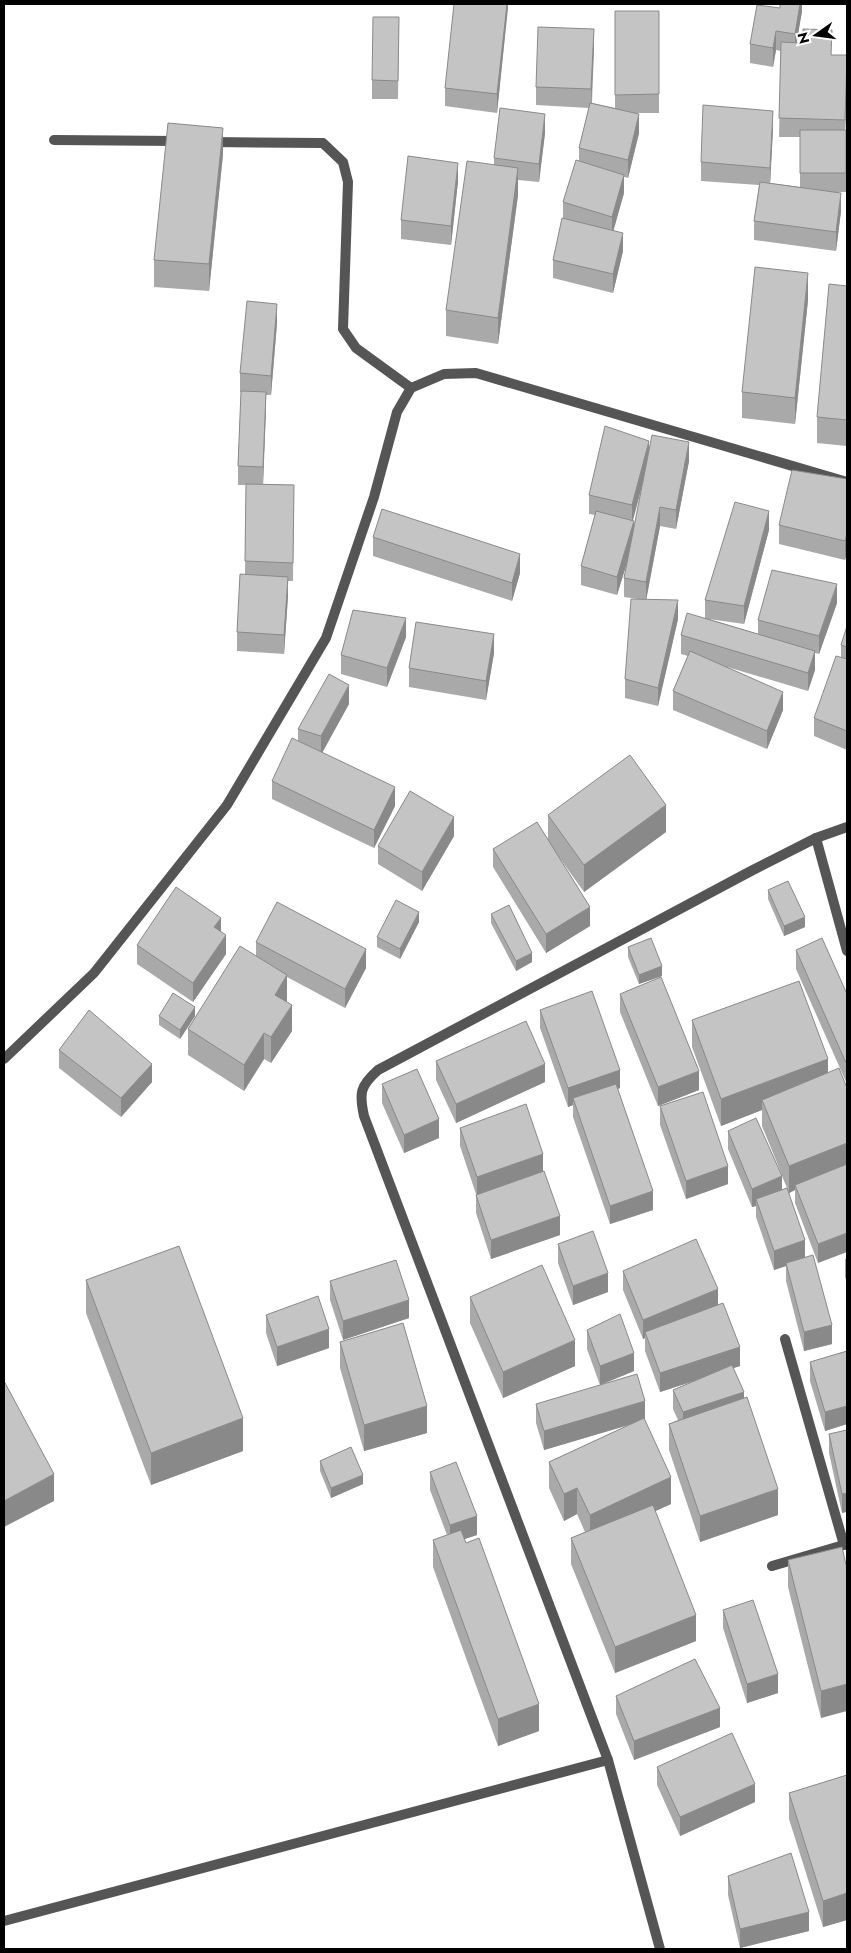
<svg xmlns="http://www.w3.org/2000/svg" width="851" height="1953" viewBox="0 0 851 1953" font-family="Jost,sans-serif">
<style>
.lines{fill:none;stroke-linecap:round;stroke-linejoin:round}
.minor{stroke:#555;stroke-width:10}
.wall{fill:#a9a9a9;fill-rule:evenodd}
.shaded-wall{fill:#898989}
.building{fill:#c4c4c4;stroke:#898989}
</style>
<rect width="100%" height="100%" fill="#fff"/>
<g class="lines">
<g class="minor">
<polyline points="54,140 178,141"/>
<polyline points="210,142 323,143 343,162 348,182 343,329 356,348 411,388"/>
<polyline points="816,838 847,951"/>
<polyline points="4,1059 94,973 227,805 326,638 374,497 397,412 411,388 444,374 476,373 847,482"/>
<polyline points="785,1339 844,1545"/>
<polyline points="772,1566 847,1544"/>
<polyline points="4,1921 608,1760"/>
<path d="M660 1949 608 1760 364 1116C359 1093 360 1086 378 1070L751 871 816 838 847 827"/>
</g>
</g>
<g class="wall">
<polygon points="508,4 497,113 445,106 445,88"/>
<polygon points="802,4 802,11 796,43 831,55 847,73 845,130 846,130 846,192 837,192 841,211 836,251 754,240 754,221 759,185 701,181 701,162 773,129 770,183 800,187 800,137 779,137 781,51 776,50 773,67 750,63 750,44 780,8"/>
<polygon points="615,11 659,11 659,113 635,113 639,133 628,178 624,177 624,193 613,230 623,251 613,293 553,278 553,260 563,218 563,202 579,161 579,148 589,108 536,105 536,87 594,48 592,103 615,108"/>
<polygon points="399,17 398,99 372,99 372,80"/>
<polygon points="545,133 539,182 518,180 518,195 498,344 446,336 446,310 494,165 494,158"/>
<polygon points="223,154 209,291 154,287 154,260"/>
<polygon points="458,181 451,245 401,239 401,220"/>
<polygon points="847,286 847,446 817,443 817,417"/>
<polygon points="808,300 795,424 742,418 742,392"/>
<polygon points="277,323 271,395 266,395 263,484 294,485 293,581 288,581 288,596 284,654 237,651 237,632 245,574 246,485 238,485 238,466 241,392 240,392 240,373"/>
<path d="M649 452 689 461 676 529 660 526 646 600 678 619 658 706 625 698V679L638 599 624 597V578L628 559 617 595 581 585V566L595 515 589 514V495ZM643 481 634 530 632 521Z"/>
<polygon points="847,479 847,552 845,560 779,544 779,525"/>
<polygon points="769,530 744,624 709,619 758,634 758,620 837,603 819,654 815,653 815,670 808,691 727,667 783,710 767,749 673,710 673,691 688,656 681,654 681,635 705,618 705,600"/>
<polygon points="373,537 520,573 512,601 373,556"/>
<polygon points="847,626 847,750 814,736 814,718 841,657 841,645"/>
<polygon points="406,637 387,687 341,674 341,655"/>
<polygon points="494,653 486,700 409,687 409,668"/>
<polygon points="349,704 322,752 395,806 374,848 272,799 272,781 298,740 298,729"/>
<polygon points="548,815 666,832 584,892 559,857 590,926 546,953 493,867 493,849 548,839"/>
<polygon points="454,836 422,891 378,864 378,846"/>
<polygon points="768,890 805,927 784,936 768,899"/>
<polygon points="491,914 532,962 516,971 491,923"/>
<polygon points="419,922 400,959 377,947 377,937"/>
<polygon points="256,942 366,968 345,1008 287,977 287,1002 292,1031 271,1063 264,1059 244,1091 188,1055 188,1029 256,956"/>
<polygon points="137,945 226,954 193,1002 137,964"/>
<polygon points="628,947 662,976 639,984 628,957"/>
<polygon points="796,950 847,994 847,1084 796,969"/>
<polygon points="620,994 699,1090 658,1106 620,1012"/>
<polygon points="540,1010 620,1088 618,1089 653,1210 610,1224 573,1117 573,1105 568,1107 540,1028"/>
<polygon points="159,1016 195,1016 180,1039 159,1025"/>
<polygon points="692,1020 828,1059 818,1263 795,1203 795,1190 789,1193 782,1176 782,1190 805,1257 832,1344 804,1351 786,1281 786,1266 774,1270 756,1217 756,1206 752,1207 728,1149 728,1131 782,1175 762,1126 762,1110 721,1126 692,1047"/>
<polygon points="59,1050 152,1082 121,1117 59,1068"/>
<polygon points="436,1061 545,1082 456,1123 436,1080"/>
<polygon points="382,1084 439,1138 404,1153 382,1103"/>
<polygon points="660,1106 728,1184 686,1199 660,1125"/>
<polygon points="460,1128 543,1171 560,1235 491,1259 476,1213 476,1194 460,1146"/>
<polygon points="558,1244 608,1292 573,1305 558,1263"/>
<polygon points="847,1258 847,1283 845,1277 845,1259"/>
<polygon points="623,1271 718,1305 740,1366 733,1368 744,1398 778,1515 700,1542 669,1450 669,1424 678,1420 673,1409 673,1390 694,1381 660,1392 645,1351 645,1338 643,1339 623,1290"/>
<polygon points="86,1280 243,1451 151,1485 86,1313"/>
<polygon points="330,1281 409,1318 343,1340 330,1300"/>
<polygon points="470,1297 575,1366 503,1398 470,1323"/>
<polygon points="266,1315 329,1348 277,1366 266,1333"/>
<polygon points="587,1330 634,1371 600,1385 587,1349"/>
<polygon points="340,1342 427,1433 364,1451 340,1368"/>
<polygon points="847,1351 847,1424 825,1431 810,1381 810,1362"/>
<polygon points="536,1404 645,1420 671,1504 655,1511 696,1641 615,1673 571,1564 571,1538 585,1532 577,1514 564,1521 549,1488 549,1462 629,1425 544,1450 536,1423"/>
<polygon points="847,1430 842,1513 829,1453 829,1434"/>
<polygon points="320,1461 363,1484 331,1498 320,1471"/>
<polygon points="430,1472 477,1535 464,1539 539,1731 498,1746 433,1567 433,1540 447,1535 430,1490"/>
<polygon points="842,1547 821,1718 788,1587 788,1560"/>
<polygon points="723,1610 778,1693 747,1703 723,1628"/>
<polygon points="616,1696 720,1727 634,1760 616,1714"/>
<polygon points="657,1767 755,1802 680,1836 657,1785"/>
<polygon points="847,1775 847,1920 823,1927 789,1819 789,1793"/>
<polygon points="728,1876 809,1931 740,1948 728,1895"/>
</g>
<g class="shaded-wall">
<polygon points="507,4 508,4 508,8 497,113 497,94"/>
<polygon points="800,4 802,4 802,11 795,53 795,34"/>
<polygon points="594,29 594,48 591,108 591,89"/>
<polygon points="776,31 776,50 773,67 773,48"/>
<polygon points="847,55 847,73 845,139 845,120"/>
<polygon points="773,111 773,129 770,186 770,168"/>
<polygon points="545,114 545,133 539,182 539,164"/>
<polygon points="639,114 639,133 628,178 628,160"/>
<polygon points="223,128 223,154 209,291 209,264"/>
<polygon points="458,163 458,181 451,245 451,226"/>
<polygon points="518,168 518,195 498,344 498,318"/>
<polygon points="624,175 624,193 612,236 612,217"/>
<polygon points="841,193 841,211 836,251 836,232"/>
<polygon points="623,233 623,251 613,293 613,274"/>
<polygon points="808,273 808,300 795,424 795,398"/>
<polygon points="277,304 277,323 271,395 271,376"/>
<polygon points="266,392 266,411 263,486 263,467"/>
<polygon points="649,441 649,460 632,524 632,505"/>
<polygon points="689,442 689,461 676,529 676,510"/>
<polygon points="660,507 660,526 646,601 646,582"/>
<polygon points="769,511 769,530 744,624 744,606"/>
<polygon points="634,521 634,540 617,595 617,577"/>
<polygon points="847,533 847,552 845,560 845,541"/>
<polygon points="520,554 520,573 512,601 512,583"/>
<polygon points="288,577 288,596 284,654 284,635"/>
<polygon points="837,584 837,603 819,654 819,636"/>
<polygon points="678,600 678,619 658,706 658,688"/>
<polygon points="406,618 406,637 387,687 387,668"/>
<polygon points="494,634 494,653 486,700 486,681"/>
<polygon points="815,651 815,670 808,691 808,673"/>
<polygon points="349,685 349,704 321,755 321,736"/>
<polygon points="783,692 783,710 767,749 767,731"/>
<polygon points="395,787 395,806 374,848 374,830"/>
<polygon points="666,805 666,832 584,892 584,865"/>
<polygon points="454,817 454,836 422,891 422,872"/>
<polygon points="590,907 590,926 546,953 546,934"/>
<polygon points="419,912 419,922 400,959 400,949"/>
<polygon points="805,917 805,927 784,936 784,926"/>
<polygon points="221,918 221,937 214,927"/>
<polygon points="226,935 226,954 193,1002 193,983"/>
<polygon points="366,949 366,968 345,1008 345,989"/>
<polygon points="532,953 532,962 516,971 516,961"/>
<polygon points="662,966 662,976 639,984 639,975"/>
<polygon points="287,975 287,1002 275,1021 275,995"/>
<polygon points="292,1005 292,1031 271,1063 271,1037"/>
<polygon points="195,1007 195,1016 180,1039 180,1030"/>
<polygon points="264,1033 264,1059 244,1091 244,1065"/>
<polygon points="828,1059 828,1086 762,1100 762,1110 721,1126 721,1099"/>
<polygon points="152,1064 152,1082 121,1117 121,1098"/>
<polygon points="545,1064 545,1082 456,1123 456,1104"/>
<polygon points="620,1070 620,1088 575,1104 573,1098 573,1105 568,1107 568,1088"/>
<polygon points="699,1071 699,1090 658,1106 658,1087"/>
<polygon points="439,1119 439,1138 404,1153 404,1135"/>
<polygon points="847,1143 847,1169 795,1185 795,1190 789,1193 789,1166"/>
<polygon points="543,1154 543,1173 477,1196 477,1177"/>
<polygon points="728,1166 728,1184 686,1199 686,1181"/>
<polygon points="782,1176 782,1195 756,1199 756,1206 752,1207 752,1189"/>
<polygon points="653,1191 653,1210 610,1224 610,1206"/>
<polygon points="560,1216 560,1235 491,1259 491,1240"/>
<polygon points="847,1233 847,1252 818,1263 818,1244"/>
<polygon points="805,1240 805,1259 786,1263 786,1266 774,1270 774,1251"/>
<polygon points="608,1273 608,1292 573,1305 573,1286"/>
<polygon points="718,1289 718,1307 645,1332 645,1338 643,1339 643,1320"/>
<polygon points="409,1300 409,1318 343,1340 343,1321"/>
<polygon points="832,1325 832,1344 804,1351 804,1332"/>
<polygon points="329,1329 329,1348 277,1366 277,1347"/>
<polygon points="575,1340 575,1366 503,1398 503,1372"/>
<polygon points="740,1347 740,1366 660,1392 660,1373"/>
<polygon points="634,1353 634,1371 600,1385 600,1366"/>
<polygon points="744,1392 744,1410 683,1430 683,1412"/>
<polygon points="645,1401 645,1420 544,1450 544,1431"/>
<polygon points="427,1406 427,1433 364,1451 364,1425"/>
<polygon points="847,1406 847,1424 825,1431 825,1412"/>
<polygon points="243,1418 243,1451 151,1485 151,1453"/>
<polygon points="54,1474 54,1501 4,1527 4,1501"/>
<polygon points="363,1475 363,1484 331,1498 331,1488"/>
<polygon points="671,1477 671,1504 590,1541 590,1515"/>
<polygon points="577,1488 577,1514 564,1521 564,1494"/>
<polygon points="778,1489 778,1515 700,1542 700,1516"/>
<polygon points="847,1493 847,1512 842,1513 842,1494"/>
<polygon points="477,1516 477,1535 450,1544 450,1525"/>
<polygon points="696,1615 696,1641 615,1673 615,1647"/>
<polygon points="778,1674 778,1693 747,1703 747,1684"/>
<polygon points="847,1684 847,1711 821,1718 821,1691"/>
<polygon points="539,1704 539,1731 498,1746 498,1719"/>
<polygon points="720,1708 720,1727 634,1760 634,1741"/>
<polygon points="755,1784 755,1802 680,1836 680,1817"/>
<polygon points="847,1893 847,1920 823,1927 823,1901"/>
<polygon points="809,1912 809,1931 740,1948 740,1929"/>
</g>
<g class="building">
<polygon points="454,4 507,4 497,94 445,88"/>
<polygon points="780,4 800,4 795,34 776,31 773,48 750,44 757,5 780,8"/>
<polygon points="615,11 659,11 659,94 615,95"/>
<polygon points="373,17 399,17 398,81 372,80"/>
<polygon points="538,27 594,29 591,89 536,87"/>
<polygon points="803,29 832,30 831,55 847,55 845,120 779,118 781,42 803,43"/>
<polygon points="590,103 639,114 628,160 579,148"/>
<polygon points="703,105 773,111 770,168 701,162"/>
<polygon points="500,108 545,114 539,164 494,158"/>
<polygon points="168,123 223,128 209,264 154,260"/>
<rect x="800" y="130" width="46" height="43"/>
<polygon points="408,156 458,163 451,226 401,220"/>
<polygon points="576,160 624,175 612,217 563,202"/>
<polygon points="467,161 518,168 498,318 446,310"/>
<polygon points="760,182 841,193 836,232 754,221"/>
<polygon points="562,218 623,233 613,274 553,260"/>
<polygon points="755,267 808,273 795,398 742,392"/>
<polygon points="829,284 847,286 847,420 817,417"/>
<polygon points="247,301 277,304 271,376 240,373"/>
<polygon points="241,391 266,392 263,467 238,466"/>
<polygon points="605,426 649,441 632,505 589,495"/>
<polygon points="652,435 689,442 676,510 660,507 646,582 624,578"/>
<polygon points="792,470 847,479 847,533 845,541 779,525"/>
<polygon points="246,484 294,485 293,563 245,561"/>
<polygon points="735,502 769,511 744,606 705,600"/>
<polygon points="382,509 520,554 512,583 373,537"/>
<polygon points="596,511 634,521 617,577 581,566"/>
<polygon points="772,570 837,584 819,636 758,620"/>
<polygon points="240,574 288,577 284,635 237,632"/>
<polygon points="631,599 678,600 658,688 625,679"/>
<polygon points="353,610 406,618 387,668 341,655"/>
<polygon points="687,613 815,651 808,673 681,635"/>
<polygon points="416,622 494,634 486,681 409,668"/>
<polygon points="847,626 847,647 841,645"/>
<polygon points="690,651 783,692 767,731 673,691"/>
<polygon points="836,656 847,659 847,731 814,718"/>
<polygon points="329,674 349,685 321,736 298,729"/>
<polygon points="292,738 395,787 374,830 272,781"/>
<polygon points="630,755 666,805 584,865 548,815"/>
<polygon points="410,791 454,817 422,872 378,846"/>
<polygon points="537,822 590,907 546,934 493,849"/>
<polygon points="788,881 805,917 784,926 768,890"/>
<polygon points="176,887 221,918 214,927 226,935 193,983 137,945"/>
<polygon points="396,900 419,912 400,949 377,937"/>
<polygon points="277,902 366,949 345,989 256,942"/>
<polygon points="509,905 532,953 516,961 491,914"/>
<polygon points="651,938 662,966 639,975 628,947"/>
<polygon points="822,938 847,994 847,1065 796,950"/>
<polygon points="240,946 287,975 275,995 292,1005 271,1037 264,1033 244,1065 188,1029"/>
<polygon points="661,977 699,1071 658,1087 620,994"/>
<polygon points="799,981 828,1059 721,1099 692,1020"/>
<polygon points="592,991 620,1070 568,1088 540,1010"/>
<polygon points="173,993 195,1007 180,1030 159,1016"/>
<polygon points="89,1010 152,1064 121,1098 59,1050"/>
<polygon points="526,1021 545,1064 456,1104 436,1061"/>
<polygon points="839,1068 847,1088 847,1143 789,1166 762,1100"/>
<polygon points="417,1069 439,1119 404,1135 382,1084"/>
<polygon points="616,1084 653,1191 610,1206 573,1098"/>
<polygon points="703,1092 728,1166 686,1181 660,1106"/>
<polygon points="526,1104 543,1154 477,1177 460,1128"/>
<polygon points="756,1118 782,1176 752,1189 728,1131"/>
<polygon points="847,1164 847,1233 818,1244 795,1185"/>
<polygon points="544,1171 560,1216 491,1240 476,1195"/>
<polygon points="787,1188 805,1240 774,1251 756,1199"/>
<polygon points="593,1231 608,1273 573,1286 558,1244"/>
<polygon points="696,1239 718,1289 643,1320 623,1271"/>
<polygon points="179,1246 243,1418 151,1453 86,1280"/>
<polygon points="813,1255 832,1325 804,1332 786,1263"/>
<polygon points="396,1260 409,1300 343,1321 330,1281"/>
<polygon points="542,1265 575,1340 503,1372 470,1297"/>
<polygon points="318,1296 329,1329 277,1347 266,1315"/>
<polygon points="723,1303 740,1347 660,1373 645,1332"/>
<polygon points="620,1314 634,1353 600,1366 587,1330"/>
<polygon points="403,1323 427,1406 364,1425 340,1342"/>
<polygon points="847,1351 847,1406 825,1412 810,1362"/>
<polygon points="732,1365 744,1392 683,1412 673,1390"/>
<polygon points="637,1374 645,1401 544,1431 536,1404"/>
<polygon points="4,1381 54,1474 4,1501"/>
<polygon points="747,1397 778,1489 700,1516 669,1424"/>
<polygon points="644,1418 671,1477 590,1515 577,1488 564,1494 549,1462"/>
<polygon points="847,1430 847,1493 842,1494 829,1434"/>
<polygon points="351,1447 363,1475 331,1488 320,1461"/>
<polygon points="456,1462 477,1516 450,1525 430,1472"/>
<polygon points="653,1505 696,1615 615,1647 571,1538"/>
<polygon points="461,1530 466,1543 479,1538 539,1704 498,1719 433,1540"/>
<polygon points="842,1547 847,1569 847,1684 821,1691 788,1560"/>
<polygon points="753,1600 778,1674 747,1684 723,1610"/>
<polygon points="695,1659 720,1708 634,1741 616,1696"/>
<polygon points="732,1733 755,1784 680,1817 657,1767"/>
<polygon points="847,1775 847,1893 823,1901 789,1793"/>
<polygon points="791,1853 809,1912 740,1929 728,1876"/>
</g>
<rect width="851" height="1953" fill="none" stroke="#000000" stroke-width="10"/>
<g transform="translate(816 35) rotate(256)" stroke="#ffffff" stroke-width="4" paint-order="stroke">
<path d="M0-4L9 19L0 12L-9 19Z" fill="#000000"/>
<text y="-8" font-size="14" font-weight="bold" text-anchor="middle" fill="#000000">N</text>
</g>
</svg>
